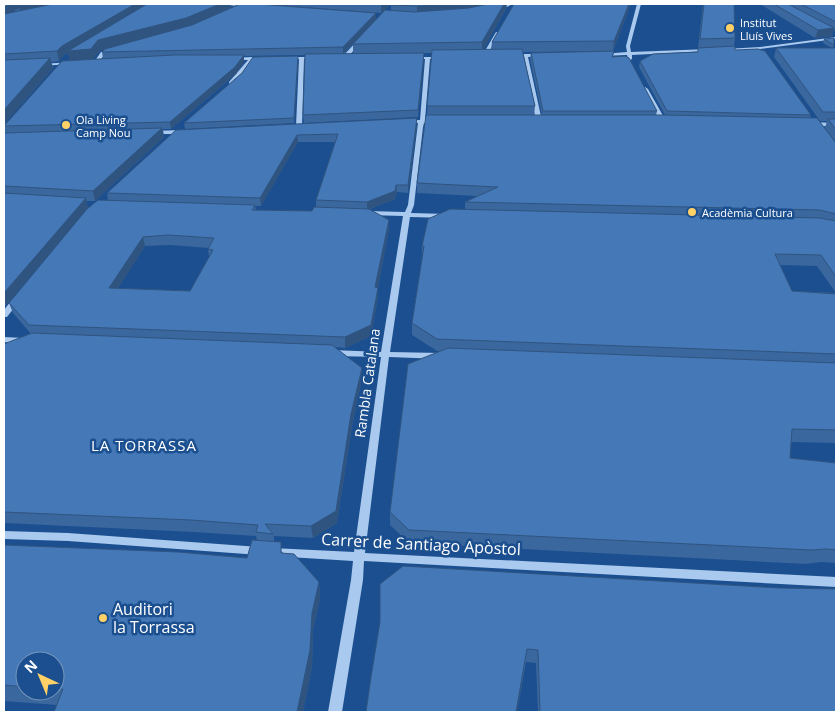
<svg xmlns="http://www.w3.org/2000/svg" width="840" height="716" viewBox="0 0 840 716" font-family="'Open Sans',sans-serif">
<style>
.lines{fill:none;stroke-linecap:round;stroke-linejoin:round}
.minor{fill:#a9c9ee;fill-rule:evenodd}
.wall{fill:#3a679d;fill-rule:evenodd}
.shaded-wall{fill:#305480}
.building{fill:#4478b7;stroke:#305480;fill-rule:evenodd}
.poi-dot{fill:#ffd166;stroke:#1b4f8f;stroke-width:2}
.labels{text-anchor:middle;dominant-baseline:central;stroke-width:5;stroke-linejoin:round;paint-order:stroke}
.far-poi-label{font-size:11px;fill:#fff;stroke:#1b4f8f;text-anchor:start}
.street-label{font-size:14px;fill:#fff;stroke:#1b4f8f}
.neighbourhood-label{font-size:15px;letter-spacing:1px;fill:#fff;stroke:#1b4f8f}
.near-street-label{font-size:16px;fill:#fff;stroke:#1b4f8f}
.near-poi-label{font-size:16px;fill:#fff;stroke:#1b4f8f;text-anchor:start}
</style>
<rect width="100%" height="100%" fill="#1b4f8f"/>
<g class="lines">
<g class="minor">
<polygon points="218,4 234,4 249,6 247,7"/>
<polygon points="508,4 513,4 498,11 494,10"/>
<polygon points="637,4 641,4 630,46 631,52 709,49 711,50 709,51 632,55 632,59 630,60 628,59 627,55 600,56 600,54 602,54 627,52 626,46"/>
<polygon points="496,32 500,33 486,57 482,57 482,56"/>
<polygon points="836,37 836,39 760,49 725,51 723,50 725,49 760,47"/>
<polygon points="358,40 362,41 347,58 343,58 343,56"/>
<polygon points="114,49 116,49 116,51 105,54 98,63 94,63 94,62 101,52"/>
<polygon points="525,54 542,54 544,55 542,56 528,57 542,121 539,123 536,121 523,57 512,57 510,56"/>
<polygon points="252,57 264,57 266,58 264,59 253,60 233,84 229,84 229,82 248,60 230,60 230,58"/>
<polygon points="287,57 317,57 319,58 317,59 304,59 302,126 299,128 296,126 299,59 285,59 285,57"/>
<polygon points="412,57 442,57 444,58 442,59 430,59 425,120 436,119 439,121 436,123 424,123 423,127 414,205 411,213 447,214 450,216 447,218 410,217 390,352 441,353 445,356 441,359 389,357 365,553 836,577 836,587 364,561 363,580 342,712 328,712 351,580 353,561 272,556 268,555 266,552 268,549 272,548 354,552 381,357 332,356 328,353 332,350 381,352 403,216 367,215 364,213 367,211 405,212 408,205 418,123 406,124 403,122 406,120 420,120 425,59 410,59 410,57"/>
<polygon points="74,62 74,64 72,64 40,66 38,65 40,64"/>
<polygon points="645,87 648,89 666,121 665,122 660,121 642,89"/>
<polygon points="811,122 836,123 836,127 809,125 808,124"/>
<polygon points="151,131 183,130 186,132 183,134 149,134 149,132"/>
<polygon points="14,297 20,297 21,299 7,317 4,317 4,310"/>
<polygon points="4,337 24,338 28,341 24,344 4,342"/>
<polygon points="4,531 68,533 259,547 263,548 265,551 263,554 259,555 68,541 4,539"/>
</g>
</g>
<g class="wall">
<path d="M4 4H230L231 8 376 13V19L391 11V5L392 4H507L506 9 483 50H491L492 42 631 4 613 51 523 52 535 106 534 115H542L530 59 531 53 614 51 613 56 657 111 656 115H665L639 67 640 61 735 50 811 115 810 118 836 143 825 128 827 121H820L774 57 776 48H832L823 43 824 39 834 45 833 48H836V443L791 442 790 458 836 463V563L821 562 806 564 409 543 390 525V512L441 351H437L412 335V323L422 257V246L465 209V202L477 196 417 193V183L427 115 432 53H424L418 117 304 123 303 115 305 55 244 56V62L236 74 171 129H163L164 137 95 201H86L88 208 6 305 4 303V135L5 133 4 125 70 61 68 53 64 55 59 61 51 62 53 68 4 124ZM353 44V54H344ZM104 49 102 52 103 59H93L101 50ZM780 265 817 266 836 293 792 291Z"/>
<polygon points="264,4 391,4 381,13"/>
<polygon points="703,4 734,4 735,38 734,46 698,48"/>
<polygon points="760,4 836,4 836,31 833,29 832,36 815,38"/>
<polygon points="298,56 298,61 294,123 185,129 184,123"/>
<path d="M417 125 408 193 397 192 395 199 370 209 389 229 378 288V297L371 336 345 348 335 347 362 379 352 426 337 523 313 538 274 536V542L283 553 319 582 320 599 313 630 312 667 303 712H54L57 705 4 701V545L247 558 257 541 256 536 194 532 4 523V344L31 334 13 313 9 303 108 200 107 193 176 130ZM298 142H335L316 200V207L312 211 256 210 255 206H261ZM170 245 209 248 208 249 209 257 190 291 118 288 145 246ZM25 661H55V691H25Z"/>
<polygon points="779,588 836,712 538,712 536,663 526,662 517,712 366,712 371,677"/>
</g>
<g class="shaded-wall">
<polygon points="9,4 73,4 20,15 19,8 4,18 4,9 5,7"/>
<polygon points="135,4 152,4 98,40 220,4 230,4 231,8 188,27 101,50 93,59 70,61 68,53 64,55 59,61 57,51 62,46"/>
<polygon points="381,4 391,4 381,13"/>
<polygon points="459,4 507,4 506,9 482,52 482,42 417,15 417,6"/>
<polygon points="629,4 631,4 613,51 614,41"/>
<polygon points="376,13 376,20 343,54 343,47"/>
<polygon points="834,28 832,36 815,38 818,30"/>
<polygon points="424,53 424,60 418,117 418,110"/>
<polygon points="244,55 244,62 236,74 171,129 170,122"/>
<polygon points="298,56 298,61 294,123 294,118"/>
<polygon points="50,58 53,68 4,124 4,110"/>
<polygon points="417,118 417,125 408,193 408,185"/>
<polygon points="162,128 164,137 95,201 93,191"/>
<polygon points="297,135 298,142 261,206 260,198"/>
<polygon points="396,185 397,192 395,199 367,210 367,202"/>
<polygon points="86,198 88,208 6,305 4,300 4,293"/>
<polygon points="389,220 389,229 378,288 378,297 371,336 345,348 345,337 375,287"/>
<polygon points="143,237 145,246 112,298 109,288"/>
<polygon points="362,368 362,379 352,426 337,523 313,538 311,526 351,414"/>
<polygon points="319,582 320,599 313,630 312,667 303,712 297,712 312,613"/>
<polygon points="527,649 517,712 516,712"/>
</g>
<g class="building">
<polygon points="4,4 9,4 5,7 5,8 4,9"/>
<polygon points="53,4 135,4 62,46 57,51 4,54 4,14"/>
<polygon points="147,4 220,4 186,18 98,40 91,49 68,51"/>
<polygon points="240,4 257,4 376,13 343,47 102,52 105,49 192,25"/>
<polygon points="392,4 459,4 417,6 391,5"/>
<polygon points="488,4 504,4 482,42 353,44 385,10 415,12 469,8"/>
<polygon points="514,4 629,4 614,41 492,42"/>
<polygon points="704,4 734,4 735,38 700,39"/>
<polygon points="774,4 788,4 834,28 818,30"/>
<polygon points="801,4 836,4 836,22"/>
<polygon points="834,38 834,45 824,39"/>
<polygon points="735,46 735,50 758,49 765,51 811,115 667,111 640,61 653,54 698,52 698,48"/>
<polygon points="776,48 836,48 836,112 823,112"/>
<polygon points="522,49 535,106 427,106 432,50"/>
<polygon points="614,51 612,57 625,56 629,58 657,111 543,111 531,53"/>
<polygon points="424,53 418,110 303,115 305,54"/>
<polygon points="174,55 244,55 235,67 170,122 4,126 62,61"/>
<polygon points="298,56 294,118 184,123 242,73 253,57"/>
<polygon points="50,58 4,110 4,60"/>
<polygon points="426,115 665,115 817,118 836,143 836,214 820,210 465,202 498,187 417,183"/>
<polygon points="417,118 408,185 396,185 395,191 367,202 316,200 338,134 297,135 260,198 107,193 176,130"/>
<polygon points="828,119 836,119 836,130"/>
<polygon points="162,128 93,191 4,186 4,135 5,133"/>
<polygon points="4,193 86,198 4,293"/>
<path d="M98 200 255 205 252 210 312 211 314 207 369 209 389 220 375 287 378 288 371 325 345 337 29 325 9 303 87 209ZM168 235 214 238 208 249 213 250 190 291 109 288 143 237Z"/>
<polygon points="450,209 820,218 836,221 836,277 821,255 775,254 792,291 836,294 836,354 437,339 412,323 424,246 422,246 428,219"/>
<polygon points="32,333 332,345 362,368 351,414 336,511 311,526 265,524 273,534 256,532 258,525 191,520 4,512 4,344"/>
<polygon points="448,348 836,363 836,430 792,429 790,458 836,463 836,550 826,549 811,550 409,530 390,512 408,364"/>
<polygon points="252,540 281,542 281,553 294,554 319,582 312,613 310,650 297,712 54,712 63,689 55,689 55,661 25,661 25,687 4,685 4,545 178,552 247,558"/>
<polygon points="403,566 779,588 836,589 836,712 540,712 538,650 527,649 516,712 366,712 371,677 380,622 380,584"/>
</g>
<g class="poi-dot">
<circle cx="730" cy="28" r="5"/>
<circle cx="66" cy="125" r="5"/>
<circle cx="692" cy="212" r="5"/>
<circle cx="103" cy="618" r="5"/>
</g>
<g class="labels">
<g class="far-poi-label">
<text x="740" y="22">Institut<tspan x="740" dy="13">Lluís Vives</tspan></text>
<text x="76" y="119">Ola Living<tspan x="76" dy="13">Camp Nou</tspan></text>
<text x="702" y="212">Acadèmia Cultura</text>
</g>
<g class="street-label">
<text transform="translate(367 383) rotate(-82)">Rambla Catalana</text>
</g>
<g class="neighbourhood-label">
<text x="144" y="445">LA TORRASSA</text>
</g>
<g class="near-street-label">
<text transform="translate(421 544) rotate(3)">Carrer de Santiago Apòstol</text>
</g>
<g class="near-poi-label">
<text x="113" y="609">Auditori<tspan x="113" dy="18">la Torrassa</tspan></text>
</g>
</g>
<rect width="840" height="716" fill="none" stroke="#ffffff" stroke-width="10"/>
<g transform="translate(40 676) rotate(316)"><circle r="24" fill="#1b4f8f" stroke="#7695bc"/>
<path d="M0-4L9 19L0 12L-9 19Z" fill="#ffd166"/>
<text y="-8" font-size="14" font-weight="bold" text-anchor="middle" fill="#ffffff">N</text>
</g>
</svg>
